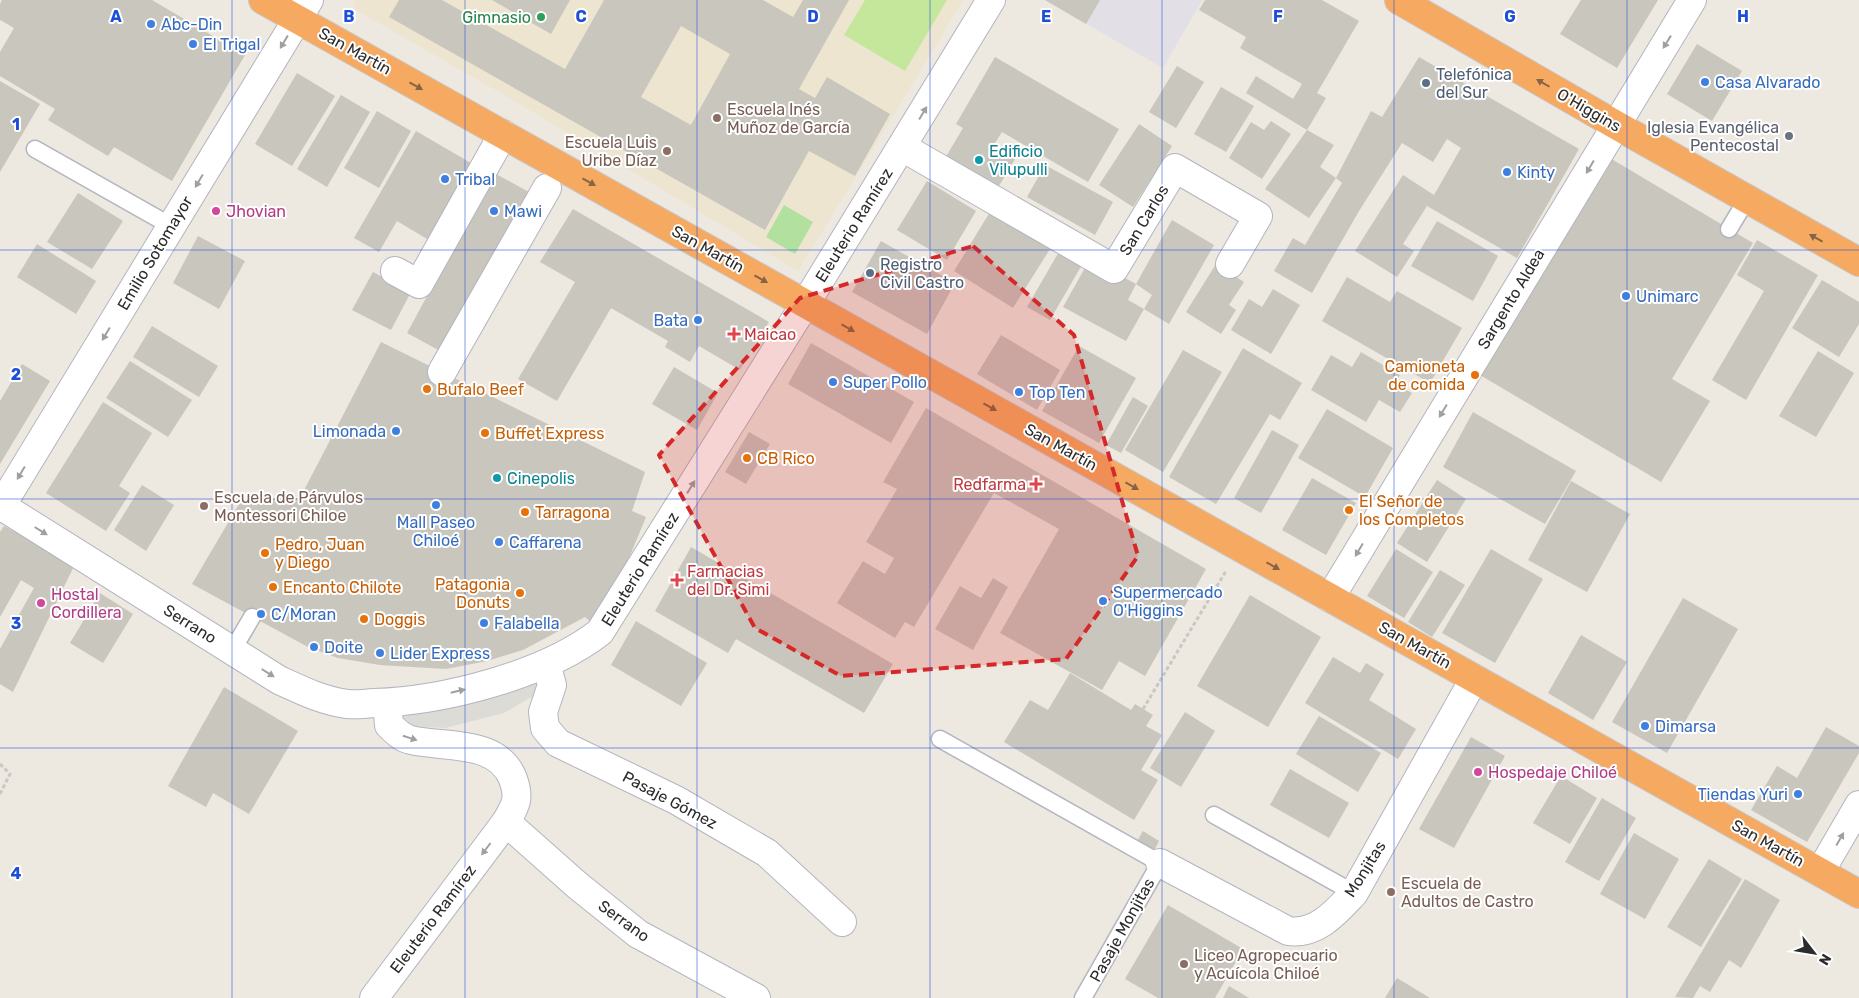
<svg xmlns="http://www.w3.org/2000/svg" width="1859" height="998" viewBox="0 0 1859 998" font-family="Rubik,sans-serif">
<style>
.industrial{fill:#e2dfe6}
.education{fill:#eee5d0}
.green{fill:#b2e19f}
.pitch{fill:#c4e79b}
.plaza{fill:#dddbd6}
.building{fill:#c9c6be;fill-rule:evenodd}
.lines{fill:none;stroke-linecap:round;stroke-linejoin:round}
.lane-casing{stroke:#b3b5bf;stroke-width:19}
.street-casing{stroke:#b3b5bf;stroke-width:30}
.secondary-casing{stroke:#b3b5bf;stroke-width:30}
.highway-casing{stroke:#c8c8c8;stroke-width:30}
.path{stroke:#c8c8c8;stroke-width:3;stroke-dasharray:4 2.5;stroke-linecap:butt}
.lane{stroke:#fff;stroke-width:16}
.street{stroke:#fff;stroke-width:28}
.secondary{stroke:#fff;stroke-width:28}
.highway{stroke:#f6a961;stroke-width:28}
.oneway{fill:#a0a0a0}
.oneway2{fill:#876444}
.marked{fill:#d62828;fill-opacity:0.2;stroke:#d62828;stroke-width:4;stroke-dasharray:10 6;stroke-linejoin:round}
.grid{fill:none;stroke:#1d4ed8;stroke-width:1;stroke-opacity:0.55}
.leisure-dot{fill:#2e9e5b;stroke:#fff;stroke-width:2}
.shop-dot{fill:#3f7fe0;stroke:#fff;stroke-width:2}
.service-dot{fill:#5c6f8a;stroke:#fff;stroke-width:2}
.education-dot{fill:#8d6e63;stroke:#fff;stroke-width:2}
.worship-dot{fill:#6b7280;stroke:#fff;stroke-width:2}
.culture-dot{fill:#0f9aa8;stroke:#fff;stroke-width:2}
.hotel-dot{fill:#d1479c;stroke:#fff;stroke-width:2}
.health-dot{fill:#e0444e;stroke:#fff;stroke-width:2}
.food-dot{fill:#e8710a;stroke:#fff;stroke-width:2}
.labels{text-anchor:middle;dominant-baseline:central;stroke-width:4;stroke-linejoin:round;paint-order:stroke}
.leisure-label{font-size:16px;fill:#27864d;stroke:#fff;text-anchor:end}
.shop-label{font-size:16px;fill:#366cbe;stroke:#fff;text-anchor:start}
.street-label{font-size:16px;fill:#2c2c2c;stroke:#fff}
.service-label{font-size:16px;fill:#4e5e75;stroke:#fff;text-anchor:start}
.education-label{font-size:16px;fill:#785e54;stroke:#fff;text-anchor:start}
.worship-label{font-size:16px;fill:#5b616d;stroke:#fff;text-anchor:end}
.culture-label{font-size:16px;fill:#0d838f;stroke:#fff;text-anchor:start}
.hotel-label{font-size:16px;fill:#b23c85;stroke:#fff;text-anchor:start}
.health-label{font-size:16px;fill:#be3a42;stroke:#fff;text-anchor:start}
.food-label{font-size:16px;fill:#c56008;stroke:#fff;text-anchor:start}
.grid-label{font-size:16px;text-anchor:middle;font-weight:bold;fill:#1d4ed8;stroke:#fff;stroke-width:4;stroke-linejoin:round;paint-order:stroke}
</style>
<rect width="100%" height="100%" fill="#ede8e0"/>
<polygon class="industrial" points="1045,0 1202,0 1163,68"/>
<polygon class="education" points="353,0 963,0 879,139 798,271 506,96 356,10"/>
<polygon class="green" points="784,205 813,222 795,254 766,237"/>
<polygon class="pitch" points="865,0 947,0 905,71 844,35"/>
<polygon class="plaza" points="523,673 552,685 504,713 445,728 389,725 393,703"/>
<g class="building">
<polygon points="2,0 152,0 245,55 172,181 114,147 108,156 48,120 55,109 0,76 0,52 14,28 0,20 0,4"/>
<path d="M399 0H442L565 69 604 0H763L793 17 803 0H849L799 89 815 98 827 77 890 114 855 176 809 151 765 230 389 17ZM681 26 730 54 691 125 641 97Z"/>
<polygon points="492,0 570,0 551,34"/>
<polygon points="1045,0 1100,0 1086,24"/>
<polygon points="1205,0 1322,0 1359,21 1317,93 1326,98 1307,130 1246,93 1256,76 1293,99 1302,84 1240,48 1246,37 1199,10"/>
<polygon points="1581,0 1658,0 1617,68 1560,34"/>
<polygon points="1697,44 1742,71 1712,121 1667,94"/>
<polygon points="995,57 1119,129 1088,182 1002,132 993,146 1015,159 996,191 944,160 963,128 956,124"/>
<polygon points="1419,57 1579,149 1517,258 1427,206 1403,244 1414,251 1397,277 1355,251 1403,175 1434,195 1461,148 1447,139 1433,162 1402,143 1359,211 1312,293 1274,271 1293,238 1305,245 1342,183 1336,178 1371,111 1382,117"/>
<polygon points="1177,66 1204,82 1176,128 1149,112"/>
<polygon points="297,73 335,96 292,166 255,144"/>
<polygon points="0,81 40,104 0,172"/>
<polygon points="1221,87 1254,106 1226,152 1194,134"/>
<polygon points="341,95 370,112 327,187 297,169"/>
<polygon points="377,111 411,131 379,188 344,168"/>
<polygon points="1271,121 1291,134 1262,179 1229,158 1251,122 1264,130"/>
<polygon points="1139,124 1172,146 1133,207 1099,185"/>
<polygon points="1307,130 1334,145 1320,167 1336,178 1309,218 1265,189"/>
<polygon points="416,131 476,166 432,242 397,221 379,252 354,238"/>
<polygon points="1603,154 1753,243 1672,379 1710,401 1661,482 1475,372"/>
<polygon points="1045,165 1113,202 1095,235 1027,197"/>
<polygon points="494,173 529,192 442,352 407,333"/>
<polygon points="927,181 976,211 947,260 897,230"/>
<polygon points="78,193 123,221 92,269 47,242"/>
<polygon points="573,209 769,322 740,370 699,346 690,362 665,347 668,341 611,308 557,401 518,379 575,282 540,262"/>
<polygon points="990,212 1050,249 1013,308 954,271"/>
<polygon points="1172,220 1214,245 1169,324 1144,309 1126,341 1063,307 1090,259 1136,284 1128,300 1144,309 1152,295 1136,284"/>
<polygon points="1437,221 1498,256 1473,301 1411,266"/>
<polygon points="198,236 245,261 219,309 173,283"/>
<polygon points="1757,240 1818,275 1746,400 1712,380 1764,291 1737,275"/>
<polygon points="881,241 955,283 927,334 852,292"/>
<polygon points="37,244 96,281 76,314 17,277"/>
<polygon points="1060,250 1083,263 1050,320 1027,307"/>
<polygon points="1216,264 1244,282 1229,305 1236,310 1221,334 1186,312"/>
<polygon points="373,272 411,292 391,330 352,310"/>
<polygon points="1347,277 1390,302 1397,291 1462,328 1430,383 1322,321"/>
<polygon points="1822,280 1859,302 1859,324 1839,357 1792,328"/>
<polygon points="1273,289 1300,305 1271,354 1231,330 1249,299 1262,307"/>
<polygon points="152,326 218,366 199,397 133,357"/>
<polygon points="1001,335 1060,370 1037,410 977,374"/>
<polygon points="381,342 645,472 632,511 646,517 622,575 596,627 585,617 523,650 487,661 446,669 380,665 338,658 308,647 192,584 242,499 300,498"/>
<polygon points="811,343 914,402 891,443 788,384"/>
<polygon points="1079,346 1136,378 1099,443 1042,411"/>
<polygon points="1243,348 1302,383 1280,420 1270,414 1216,504 1169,477"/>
<polygon points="1183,350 1222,372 1163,472 1125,450"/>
<polygon points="1818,351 1854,373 1816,437 1779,416"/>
<polygon points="1361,352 1400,375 1395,384 1412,393 1400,412 1379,400 1366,422 1311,390 1331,355 1352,367"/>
<polygon points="130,361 192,400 168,437 106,398"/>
<polygon points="22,364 50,381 0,464 0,401"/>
<polygon points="674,367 718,393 697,430 652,404"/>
<polygon points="1133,397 1148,406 1121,453 1106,445"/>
<polygon points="103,402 152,433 119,486 130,493 106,531 46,493"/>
<polygon points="926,408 1206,569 1145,676 1119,661 1102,690 1000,633 1059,529 994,493 914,627 905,622 895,638 837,603 863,561 885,574 894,558 866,542 897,489 883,482"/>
<polygon points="1327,409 1393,448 1365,497 1298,458"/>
<polygon points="1473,412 1576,471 1545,524 1443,467"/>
<polygon points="1272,430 1299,445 1261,513 1234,498"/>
<polygon points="749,432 770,444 746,484 725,472"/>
<polygon points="1312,478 1356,503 1326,555 1282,530"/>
<polygon points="1437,480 1466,499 1427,562 1397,543"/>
<polygon points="1571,481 1630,514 1587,592 1528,560"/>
<polygon points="142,485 174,505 146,551 114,530"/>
<polygon points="4,526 75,564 13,692 0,684 0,649 34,588 21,580 0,617 0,532"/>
<polygon points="691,547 893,664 864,713 736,639 728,653 655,611"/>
<polygon points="1396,549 1433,572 1404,618 1367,596"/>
<polygon points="1491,549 1543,579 1495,663 1442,633"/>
<polygon points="1440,570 1465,585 1432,637 1408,622"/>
<polygon points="993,578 1008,587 973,650 935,629 960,586 981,598"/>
<polygon points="100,593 133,614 103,663 70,643"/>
<polygon points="1250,595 1321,637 1268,727 1197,686"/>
<polygon points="1683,598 1738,629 1667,753 1612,722"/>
<polygon points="636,621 707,663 681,706 611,665"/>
<polygon points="1581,635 1627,662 1593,720 1548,693"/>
<polygon points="1333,657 1360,673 1366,663 1384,674 1369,700 1416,729 1398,759 1305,703"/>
<polygon points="1070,673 1131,710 1135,704 1153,715 1146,726 1162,735 1141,770 1158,780 1134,820 1004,742 1030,700 1048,710"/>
<polygon points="224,687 298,731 249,814 213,793 206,807 168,786"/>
<polygon points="1185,712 1215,731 1181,787 1150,768"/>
<polygon points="1319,716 1381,753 1358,792 1296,754"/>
<polygon points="1826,727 1859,746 1859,753 1807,842 1751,810 1777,766 1797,778"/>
<polygon points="1471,737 1505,756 1454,848 1419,829"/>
<polygon points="1290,769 1349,803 1329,838 1270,805"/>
<polygon points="1561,776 1597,798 1570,844 1533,823"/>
<polygon points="1602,798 1636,818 1599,881 1565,862"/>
<polygon points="1143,831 1159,841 1153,853 1136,843"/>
<polygon points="1634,833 1679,859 1645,919 1600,894"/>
<polygon points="1709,859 1742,879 1701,947 1667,927"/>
<polygon points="1745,879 1780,900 1741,968 1729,960 1710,992 1700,986 1693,998 1675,997"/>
<polygon points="1168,905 1243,949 1215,998 1158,998 1125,979"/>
<polygon points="1397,978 1430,998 1385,998"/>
<polygon points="1229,986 1249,998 1223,998"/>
</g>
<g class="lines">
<g class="lane-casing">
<g id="lane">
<polyline points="35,149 171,226"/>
<polyline points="1729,229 1747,199"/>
<polyline points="232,651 252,617"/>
<polyline points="940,739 1160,863 1083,998"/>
<polyline points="1214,815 1354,893"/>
</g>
</g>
<g class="street-casing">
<g id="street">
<polyline points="902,147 1114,269 1175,168 1258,216 1230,264"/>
<polyline points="395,271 419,284 503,134"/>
<polyline points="442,372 547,188"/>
<polyline points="0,508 309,0"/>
<polyline points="546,664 552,685 543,712 545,728 558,743 676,800 767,853 842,922"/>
<polyline points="506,822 577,885 638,934 756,998"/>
<path d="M1160 863 1288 931C1317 935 1336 912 1354 893L1474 679"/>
<path d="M374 998 506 822C516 805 520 798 513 779 498 739 444 748 411 740 402 738 395 731 389 725L388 713 393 703"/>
</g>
</g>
<g class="secondary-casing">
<g id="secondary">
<path d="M0 505 279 680C301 690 323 701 347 704 356 705 365 704 374 703 443 701 545 675 600 632L812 293 991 0"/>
<polyline points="1330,598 1692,0"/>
<polyline points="1820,872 1859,805"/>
</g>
</g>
<g class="highway-casing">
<g id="highway">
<polyline points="263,0 1859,894"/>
<polyline points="1399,0 1616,125 1859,262"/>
</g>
</g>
<g class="path">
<polyline points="1143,709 1226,571"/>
<polyline points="0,764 10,774 0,794"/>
</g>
<use href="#lane" class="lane"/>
<use href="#street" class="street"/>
<use href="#secondary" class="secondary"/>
<use href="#highway" class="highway"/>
</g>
<defs><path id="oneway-solid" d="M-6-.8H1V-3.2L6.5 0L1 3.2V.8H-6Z" transform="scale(1.25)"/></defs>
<g class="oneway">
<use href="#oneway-solid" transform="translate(284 42) rotate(121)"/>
<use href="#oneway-solid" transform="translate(1667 42) rotate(122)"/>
<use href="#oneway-solid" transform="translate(923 113) rotate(-59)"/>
<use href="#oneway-solid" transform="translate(1590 167) rotate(121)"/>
<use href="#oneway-solid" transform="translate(199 181) rotate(121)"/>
<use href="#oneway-solid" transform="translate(106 334) rotate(121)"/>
<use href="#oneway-solid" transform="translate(1443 411) rotate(121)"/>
<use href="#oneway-solid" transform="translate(21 473) rotate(121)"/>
<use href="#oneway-solid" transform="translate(691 487) rotate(-58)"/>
<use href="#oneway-solid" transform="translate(41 531) rotate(32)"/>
<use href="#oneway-solid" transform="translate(1359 550) rotate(121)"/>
<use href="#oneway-solid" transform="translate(268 673) rotate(32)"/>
<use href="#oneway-solid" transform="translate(458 691) rotate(-13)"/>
<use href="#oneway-solid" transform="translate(410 738) rotate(18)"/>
<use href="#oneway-solid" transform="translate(1840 839) rotate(-60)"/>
<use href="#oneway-solid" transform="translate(486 849) rotate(127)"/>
</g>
<g class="oneway2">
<use href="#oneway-solid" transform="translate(1543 83) rotate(-150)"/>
<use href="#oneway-solid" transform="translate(416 86) rotate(29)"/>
<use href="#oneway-solid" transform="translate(589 182) rotate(29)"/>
<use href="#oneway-solid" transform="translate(1816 238) rotate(-151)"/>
<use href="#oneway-solid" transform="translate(761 279) rotate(29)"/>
<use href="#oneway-solid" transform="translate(848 328) rotate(29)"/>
<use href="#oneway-solid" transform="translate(990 407) rotate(29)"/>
<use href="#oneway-solid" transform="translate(1132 486) rotate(29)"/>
<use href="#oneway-solid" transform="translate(1273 566) rotate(29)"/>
</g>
<path class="marked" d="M973 246 1074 335 1138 556 1066 659 841 676 755 628 659 455 800 298Z"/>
<path class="grid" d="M232 0V998M465 0V998M697 0V998M930 0V998M1162 0V998M1394 0V998M1627 0V998M0 250H1859M0 499H1859M0 748H1859"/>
<circle class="leisure-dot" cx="541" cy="17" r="5"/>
<g class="shop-dot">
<circle cx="151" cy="24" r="5"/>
<circle cx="193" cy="44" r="5"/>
<circle cx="1705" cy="82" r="5"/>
<circle cx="1507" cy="172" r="5"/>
<circle cx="445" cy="179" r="5"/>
<circle cx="494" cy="211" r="5"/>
<circle cx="1626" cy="296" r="5"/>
<circle cx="698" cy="320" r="5"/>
<circle cx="833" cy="382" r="5"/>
<circle cx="1019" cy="392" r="5"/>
<circle cx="396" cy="431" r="5"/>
<circle cx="436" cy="505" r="5"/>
<circle cx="499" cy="542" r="5"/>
<circle cx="1103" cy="601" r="5"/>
<circle cx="261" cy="614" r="5"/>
<circle cx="484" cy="623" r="5"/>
<circle cx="314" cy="647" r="5"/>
<circle cx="380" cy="653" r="5"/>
<circle cx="1645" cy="726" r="5"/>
<circle cx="1798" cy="794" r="5"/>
</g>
<g class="service-dot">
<circle cx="1426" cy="83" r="5"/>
<circle cx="870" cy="273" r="5"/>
</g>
<g class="education-dot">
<circle cx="717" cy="118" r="5"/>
<circle cx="667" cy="151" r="5"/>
<circle cx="204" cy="506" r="5"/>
<circle cx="1391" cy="892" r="5"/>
<circle cx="1184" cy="964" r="5"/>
</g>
<circle class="worship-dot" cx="1789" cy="136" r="5"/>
<g class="culture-dot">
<circle cx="979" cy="160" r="5"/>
<circle cx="497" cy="478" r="5"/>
</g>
<g class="hotel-dot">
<circle cx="216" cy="211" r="5"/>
<circle cx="41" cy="603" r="5"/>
<circle cx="1478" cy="772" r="5"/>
</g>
<g class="health-dot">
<path d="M731.5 326.5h5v5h5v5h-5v5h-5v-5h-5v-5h5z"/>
<path d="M1033.5 476.5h5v5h5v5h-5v5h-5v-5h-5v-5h5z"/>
<path d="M674.5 572.5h5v5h5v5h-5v5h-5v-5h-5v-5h5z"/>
</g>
<g class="food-dot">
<circle cx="1475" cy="375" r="5"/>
<circle cx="427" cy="389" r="5"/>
<circle cx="485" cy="433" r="5"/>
<circle cx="747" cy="458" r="5"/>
<circle cx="1349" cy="510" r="5"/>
<circle cx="525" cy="512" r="5"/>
<circle cx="265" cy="553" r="5"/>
<circle cx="273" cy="587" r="5"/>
<circle cx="520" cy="593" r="5"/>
<circle cx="364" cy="619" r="5"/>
</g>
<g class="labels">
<g class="leisure-label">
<text x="531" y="17">Gimnasio</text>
</g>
<g class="shop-label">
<text x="161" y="24">Abc-Din</text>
<text x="203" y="44">El Trigal</text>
<text x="1715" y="82">Casa Alvarado</text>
<text x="1517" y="172">Kinty</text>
<text x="455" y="179">Tribal</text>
<text x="504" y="211">Mawi</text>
<text x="1636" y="296">Unimarc</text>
<text x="688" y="320" text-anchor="end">Bata</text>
<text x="843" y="382">Super Pollo</text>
<text x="1029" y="392">Top Ten</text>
<text x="386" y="431" text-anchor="end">Limonada</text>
<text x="436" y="522" text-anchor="middle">Mall Paseo<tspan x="436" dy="18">Chiloé</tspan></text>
<text x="509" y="542">Caffarena</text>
<text x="1113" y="592">Supermercado<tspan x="1113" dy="18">O'Higgins</tspan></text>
<text x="271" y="614">C/Moran</text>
<text x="494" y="623">Falabella</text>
<text x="324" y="647">Doite</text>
<text x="390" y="653">Lider Express</text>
<text x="1655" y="726">Dimarsa</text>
<text x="1788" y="794" text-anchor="end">Tiendas Yuri</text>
</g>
<g class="street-label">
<text transform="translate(355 51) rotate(29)">San Martín</text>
<text transform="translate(1589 110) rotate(30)">O'Higgins</text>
<text transform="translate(1144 220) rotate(-59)">San Carlos</text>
<text transform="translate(854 225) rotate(-58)">Eleuterio Ramírez</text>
<text transform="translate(708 249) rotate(29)">San Martín</text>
<text transform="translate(155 253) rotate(-59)">Emilio Sotomayor</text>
<text transform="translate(1511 299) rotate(-59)">Sargento Aldea</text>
<text transform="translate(1061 447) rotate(29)">San Martín</text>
<text transform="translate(640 569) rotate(-58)">Eleuterio Ramírez</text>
<text transform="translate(190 624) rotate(32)">Serrano</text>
<text transform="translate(1415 645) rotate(29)">San Martín</text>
<text transform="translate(670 800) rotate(28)">Pasaje Gómez</text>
<text transform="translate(1768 843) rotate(29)">San Martín</text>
<text transform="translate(1365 869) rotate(-58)">Monjitas</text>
<text transform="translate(433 919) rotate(-53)">Eleuterio Ramírez</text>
<text transform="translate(624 921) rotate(36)">Serrano</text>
<text transform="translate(1122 930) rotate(-61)">Pasaje Monjitas</text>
</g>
<g class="service-label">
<text x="1436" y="74">Telefónica<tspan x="1436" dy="18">del Sur</tspan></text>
<text x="880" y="264">Registro<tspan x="880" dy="18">Civil Castro</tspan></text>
</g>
<g class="education-label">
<text x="727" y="109">Escuela Inés<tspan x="727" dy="18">Muñoz de García</tspan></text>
<text x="657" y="142" text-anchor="end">Escuela Luis<tspan x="657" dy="18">Uribe Díaz</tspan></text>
<text x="214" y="497">Escuela de Párvulos<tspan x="214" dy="18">Montessori Chiloe</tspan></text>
<text x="1401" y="883">Escuela de<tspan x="1401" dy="18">Adultos de Castro</tspan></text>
<text x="1194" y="955">Liceo Agropecuario<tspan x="1194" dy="18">y Acuícola Chiloé</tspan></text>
</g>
<g class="worship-label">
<text x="1779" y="127">Iglesia Evangélica<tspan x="1779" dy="18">Pentecostal</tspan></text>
</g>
<g class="culture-label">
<text x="989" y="151">Edificio<tspan x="989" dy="18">Vilupulli</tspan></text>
<text x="507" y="478">Cinepolis</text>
</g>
<g class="hotel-label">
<text x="226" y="211">Jhovian</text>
<text x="51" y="594">Hostal<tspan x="51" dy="18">Cordillera</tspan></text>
<text x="1488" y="772">Hospedaje Chiloé</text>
</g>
<g class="health-label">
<text x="744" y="334">Maicao</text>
<text x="1026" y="484" text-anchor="end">Redfarma</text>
<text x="687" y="571">Farmacias<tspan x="687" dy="18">del Dr. Simi</tspan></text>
</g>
<g class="food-label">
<text x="1465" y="366" text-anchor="end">Camioneta<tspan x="1465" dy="18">de comida</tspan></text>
<text x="437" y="389">Bufalo Beef</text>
<text x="495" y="433">Buffet Express</text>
<text x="757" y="458">CB Rico</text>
<text x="1359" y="501">El Señor de<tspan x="1359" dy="18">los Completos</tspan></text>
<text x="535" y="512">Tarragona</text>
<text x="275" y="544">Pedro, Juan<tspan x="275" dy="18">y Diego</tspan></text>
<text x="510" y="584" text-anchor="end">Patagonia<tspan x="510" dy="18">Donuts</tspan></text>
<text x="283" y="587">Encanto Chilote</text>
<text x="374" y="619">Doggis</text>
</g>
</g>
<g class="grid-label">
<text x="116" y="22">A</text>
<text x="349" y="22">B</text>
<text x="581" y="22">C</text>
<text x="813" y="22">D</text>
<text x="1046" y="22">E</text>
<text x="1278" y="22">F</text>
<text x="1510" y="22">G</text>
<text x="1743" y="22">H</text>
<text x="16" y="130">1</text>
<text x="16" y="380">2</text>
<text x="16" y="629">3</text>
<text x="16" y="879">4</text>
</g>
<g transform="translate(1814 953) rotate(121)" stroke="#ffffff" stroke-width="4" paint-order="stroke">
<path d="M0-4L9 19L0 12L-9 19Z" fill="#2c2c2c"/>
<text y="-8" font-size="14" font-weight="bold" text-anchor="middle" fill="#2c2c2c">N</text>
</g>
</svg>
